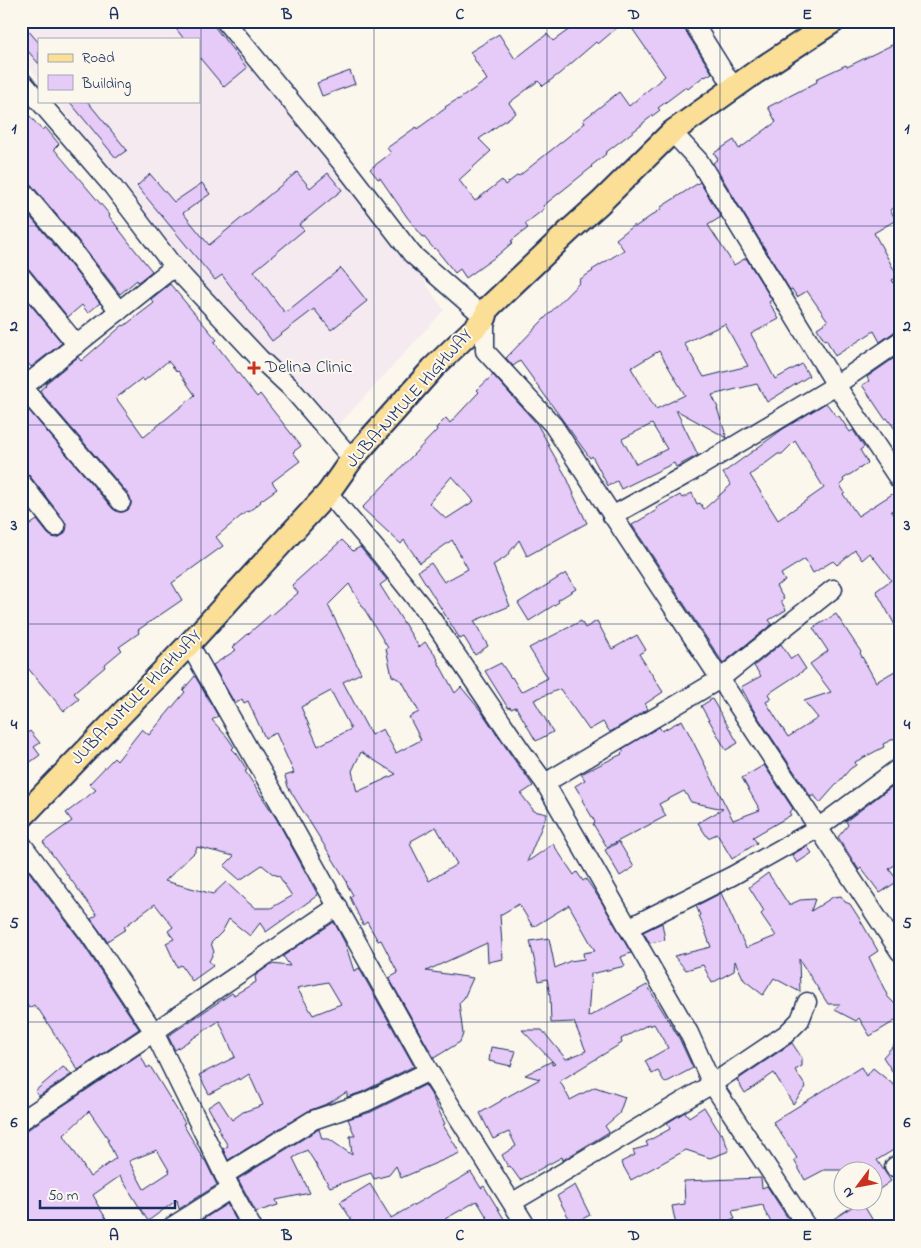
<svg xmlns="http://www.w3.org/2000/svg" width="921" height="1248" viewBox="0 0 921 1248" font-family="'Indie Flower',sans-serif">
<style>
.built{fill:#f5eaf0}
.building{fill:#e6caf8;stroke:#1b2f5e;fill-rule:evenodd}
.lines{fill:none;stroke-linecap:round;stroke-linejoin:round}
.minor-casing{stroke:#1b2f5e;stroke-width:21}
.major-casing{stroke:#1b2f5e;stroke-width:26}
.minor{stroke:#fbf7ec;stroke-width:18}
.major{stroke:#fbdf96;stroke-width:22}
.grid{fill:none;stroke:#1b2f5e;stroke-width:1;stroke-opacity:0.55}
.poi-dot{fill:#c8321e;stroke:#fbf7ec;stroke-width:2}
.labels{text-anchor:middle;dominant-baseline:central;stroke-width:4;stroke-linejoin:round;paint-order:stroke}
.poi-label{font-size:18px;fill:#1b2f5e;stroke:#fbf7ec;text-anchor:start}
.street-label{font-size:18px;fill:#1b2f5e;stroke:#fbf7ec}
.neatline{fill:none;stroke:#1b2f5e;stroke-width:2}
.grid-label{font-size:16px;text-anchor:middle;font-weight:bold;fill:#1b2f5e}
</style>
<rect width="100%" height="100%" fill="#fbf7ec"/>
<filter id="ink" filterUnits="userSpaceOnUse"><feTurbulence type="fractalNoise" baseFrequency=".02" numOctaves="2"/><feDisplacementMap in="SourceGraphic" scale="10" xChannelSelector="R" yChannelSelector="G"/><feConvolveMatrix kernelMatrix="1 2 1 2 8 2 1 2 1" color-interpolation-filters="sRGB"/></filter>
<g filter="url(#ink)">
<polygon class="built" points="21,21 218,21 412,263 444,310 336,428 275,359 244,332 180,260 56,101 199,101 199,39 39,39 39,79 21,57"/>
<g class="building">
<polygon points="170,21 210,21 247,68 224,87 199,57 199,39 184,39"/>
<polygon points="581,21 625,21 598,44 596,42 559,74 543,86 538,81 509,103 516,113 479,139 491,151 459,180 475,201 502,180 505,185 518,175 519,176 585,123 583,120 619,92 629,106 665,76 627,21 681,21 683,27 712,73 705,77 704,76 688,89 686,87 658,108 660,110 643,123 643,124 605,153 606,154 591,166 592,167 543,206 544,209 525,224 528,228 511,241 513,242 498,255 466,278 460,269 455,273 435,248 434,249 424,237 423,237 407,217 380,178 378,179 370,169 391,153 387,148 416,127 417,129 446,108 445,107 458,99 458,100 487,80 470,52 499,34 515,59 547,34 553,41"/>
<polygon points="21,22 39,43 39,64 21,43"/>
<polygon points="900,41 900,205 890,210 896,220 874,233 898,277 892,280 900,294 900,330 894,332 880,342 874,331 835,356 826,339 824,340 817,328 828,321 807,291 797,297 792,289 790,290 713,163 718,159 714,153 734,140 739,149 776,122 768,107 817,82 816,79 846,65 847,67"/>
<polygon points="350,71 355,84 322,96 317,83"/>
<polygon points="69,101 87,101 127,150 116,158"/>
<polygon points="21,106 42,130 45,127 59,144 54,149 110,215 109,216 131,245 152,271 138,282 137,280 120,294 77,239 29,182 25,179 21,179"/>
<polygon points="297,172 310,188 328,173 342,190 299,225 304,230 254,271 285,313 341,268 367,301 331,330 314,309 272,341 222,275 215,280 137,186 150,174 174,202 202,183 210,194 183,213 209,245"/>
<path d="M700 182 721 217 708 225 734 265 746 258 772 300 769 302 779 319 751 334 775 379 802 364 809 376 767 402 757 384 712 395 718 408H717L727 438 676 410 698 455 676 467 674 463 621 489 617 481 608 486 592 456 590 458 520 361 513 366 506 358 580 282 579 280 593 271 592 270 624 250 616 239 634 225 635 227 661 209V207ZM725 324 748 366 704 377 684 343ZM659 351 685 395 656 409 631 368ZM652 424 667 449 636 464 622 439Z"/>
<polygon points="21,206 61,253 100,303 88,313 82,305 68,317 29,269 25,266 21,266"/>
<path d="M170 284 217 340 214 342 257 397 260 394 301 446 293 452 300 461 272 482 277 489 260 501 261 502 248 512 247 511 216 537 223 546 172 583 182 600 138 630 139 633 119 647 122 650 104 665 105 667 74 693 79 699 64 711 21 660V531L37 520 48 534 52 537 57 538 63 535 66 531 67 526 64 520 29 475 21 467V411L26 407 113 509 118 512H123L128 510 131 505V500L129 495 43 395 40 390 46 385 45 384 78 357 81 361 123 325 124 326 154 303 151 299ZM168 361 177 372 178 371 195 395 144 437 116 398 142 378 144 381Z"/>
<polygon points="21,293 62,343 31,367 21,354"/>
<polygon points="900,354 900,436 887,418 885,419 862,385 869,381 867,377"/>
<path d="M493 375 537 424 549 445H548L567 478 574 494H573L587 523 527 556 519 540 506 557 493 565 510 606 474 621 488 646 475 655 464 637 460 639 418 571 431 563 444 582 468 569 452 540 420 563 404 540 401 544 362 508 437 430 436 428 446 418 450 423 479 392 477 390ZM452 476 474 501 446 519 429 503Z"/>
<path d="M826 403 837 417 839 416 850 432 853 430 864 447 860 450 868 463 843 479 844 481 840 485 845 493 843 494 858 516 897 491H900V505L891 511 900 522V634L876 591 891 580 870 553 862 560 855 550 837 565 833 561 813 573 805 559 781 574 785 581 776 586 784 599 781 601 786 610 769 620 772 624 723 663 632 525 657 510 656 508 680 495 682 498 692 493 697 504 700 503 704 509 731 485 723 473 783 429ZM795 441 824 488 778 520 750 475 778 454H782Z"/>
<path d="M342 540 353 551 360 547 387 580 380 585 419 647 425 642 438 659 437 660 455 693 461 687 481 711 522 771H523L533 786 521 794 534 811 547 814 527 862 553 844 574 875 577 872 583 881 586 879 601 901 631 953 621 957 625 966 591 974 588 1017 647 985 679 1038 693 1068 665 1083 658 1071 652 1074 645 1061 668 1048 654 1024 650 1026 649 1024 621 1039 622 1043 560 1081 570 1100 595 1087 625 1097 619 1114 605 1126 609 1132 563 1160 562 1157 520 1180 510 1166 508 1167 502 1155 516 1146 509 1132 493 1139 480 1113 501 1101V1100L540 1079 525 1075 552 1061V1065L555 1064 522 1030H542L566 1059 586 1051 574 1022 551 1023 550 996 547 979 539 981 530 941 549 938 555 968 570 961 584 959 583 953 595 951 569 905 533 927 519 904 500 915 503 959 488 962 487 943 426 971 473 978 464 998 459 1003 463 1034 460 1042 434 1058 389 978 398 973 381 940 378 941 367 922 363 925 350 897 353 895 346 883 347 882 288 787 285 776 294 773 276 733 265 738 248 701 244 703 242 699 235 704 213 665 236 650 233 647 271 614 272 615 298 593 292 585ZM349 584 388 648 386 649 392 676 402 681 419 712 409 717 421 740 396 753 383 729 371 735 343 682 361 673 328 605ZM331 691 351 729 318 746 301 707ZM361 752 396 774 357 792 352 771ZM436 827 457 864 429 881 410 844 412 843 411 841Z"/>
<polygon points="566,573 576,589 558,600 559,602 529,621 518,603"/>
<polygon points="836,614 861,652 860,653 876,682 900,668 900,736 883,744 884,747 855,762 856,765 850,769 820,803 814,795 811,797 754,711 741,687 761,676 754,666 781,644 791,659 797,655 806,669 768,694 771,699 766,702 788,737 818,718 804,701 831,692 810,664 828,651 813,628"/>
<polygon points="581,621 585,628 597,621 612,649 637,635 646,650 639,654 663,692 645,704 648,709 610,732 603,722 589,730 560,689 534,700 553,732 536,741 516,707 511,709 510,707 508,708 485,671 501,663 511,678 512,677 521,692 548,678 529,648"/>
<path d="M195 676 218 716 212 720 228 738 234 747 232 749 237 754 247 770 245 771 276 818 318 895 266 932 260 923 250 936 229 919 222 932 211 943 214 952 209 961 213 966 192 981 181 965 177 967 166 943 174 939 168 931 173 927 155 904 124 927 126 929 107 941 91 919 97 915 43 842 72 821 66 813 96 790 89 784 114 758 117 761 142 729 149 735 185 692 183 690ZM197 847 234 856 224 866 240 880 262 865 273 874 279 876 292 896 271 908H255L244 899 226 882 213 894 165 881 195 852Z"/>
<polygon points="712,699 738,743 726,750 701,706"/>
<polygon points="682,720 733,820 760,810 742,778 764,765 793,809 789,812 791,815 753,837 757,843 732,859 717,834 708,838 698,823 723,809 691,802 684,791 659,804 666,816 607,847 593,824 595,822 582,800 583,799 575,786 585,780 581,774 622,754 621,753 624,751 622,749 659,727 662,731"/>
<polygon points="21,729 25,735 30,731 40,743 34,747 40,755 21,769"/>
<polygon points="891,787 900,797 900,861 889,869 898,881 880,893 861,868 859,870 838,837 848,825 846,821"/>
<polygon points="619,842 634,867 620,876 605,850"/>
<polygon points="807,846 812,853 797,863 792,855"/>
<polygon points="21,861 81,941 139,1029 78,1070 39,1010 38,1010 34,1005 29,1008 21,996"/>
<polygon points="768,873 789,905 800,900 815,899 811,911 833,897 841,896 845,902 850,904 859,918 878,951 869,957 888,997 900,1009 900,1018 870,1036 859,1018 856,1021 835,1010 840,1004 828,1004 799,959 800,992 774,978 763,995 744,980 735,961 734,971 712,983 703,965 686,970 674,956 711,947 699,915 700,915 696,906 721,893 746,948 776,936 761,914 764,911 749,887"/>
<path d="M334 922 345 943 354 971 359 968 414 1066 362 1092 347 1097V1092L329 1103 308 1111 228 1160 223 1149 228 1146 218 1129 220 1128 208 1107 219 1100 232 1120 243 1112 263 1105 249 1074 240 1080 239 1078 209 1094 199 1075 235 1057 219 1021 175 1050 168 1036 232 993 234 995 256 982 255 976 271 964 290 966 283 956ZM328 982 341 1004 313 1015 297 988Z"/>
<polygon points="662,923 665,940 650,943 643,932"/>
<polygon points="900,1038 900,1083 883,1057"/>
<polygon points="792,1043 802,1058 802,1066 795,1070 806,1087 793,1104 774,1073 745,1093 737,1080"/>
<polygon points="491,1047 516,1051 511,1066 489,1061"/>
<path d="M140 1054 147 1068 150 1066 185 1123 183 1124 204 1160H205L217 1185 179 1209 177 1200 148 1221 120 1176 93 1195 97 1202H96L107 1220 97 1227H21V1132L27 1130ZM89 1111 109 1140H107L116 1158 90 1177 64 1135ZM157 1150 170 1172 144 1189 129 1161Z"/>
<polygon points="63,1067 72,1074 39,1096 35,1091"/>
<polygon points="861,1067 866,1076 873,1068 900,1090 900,1146 877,1160 891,1181 874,1193 874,1170 824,1170 805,1180 794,1160 797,1158 773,1122"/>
<polygon points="425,1085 431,1094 445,1124 443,1125 460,1153 401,1178 396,1166 389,1175 374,1179 371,1173 330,1187 307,1150 293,1158 310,1193 276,1200 278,1205 256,1212 238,1179 319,1129 322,1139 329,1139 352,1155 350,1136 355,1136 348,1119 371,1112"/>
<polygon points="704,1107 720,1133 722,1133 729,1151 710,1158 686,1150 631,1180 621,1162 635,1155 633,1150 648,1146 646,1142 670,1129 667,1123 685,1112 689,1117"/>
<polygon points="471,1172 481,1188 484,1186 509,1227 493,1227 477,1201 445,1219 449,1227 356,1227 340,1202 370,1184 391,1218"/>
<polygon points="761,1178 762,1188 767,1186 789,1220 777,1227 774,1227 765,1212 763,1205 732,1211 735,1219 726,1222 728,1227 683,1227 683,1226 676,1225 672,1206 685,1204 684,1181"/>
<polygon points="575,1185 590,1215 572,1224 557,1196"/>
<polygon points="861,1201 877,1227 821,1227"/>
<polygon points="227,1204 240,1227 191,1227"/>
</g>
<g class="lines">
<g class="minor-casing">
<g id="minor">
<polyline points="225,21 345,167 412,254 485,318 485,351 553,425 900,952"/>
<polyline points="692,21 734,88"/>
<polyline points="21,80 39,101"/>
<polyline points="39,101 113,187 174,267 259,358 290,387 352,459"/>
<polyline points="672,132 699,161 836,385 900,481"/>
<polyline points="21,189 69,246 119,311"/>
<polyline points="21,276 77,345"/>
<polyline points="23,388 121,502"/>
<polyline points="21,389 174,267"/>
<polyline points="21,482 56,527"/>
<polyline points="328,493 381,555 431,618 520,749 545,783 689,1033 712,1084 807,1227"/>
<polyline points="612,516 689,473 836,385 900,341"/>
<polyline points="189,644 275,795 429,1071 527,1227"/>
<polyline points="545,783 720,679 833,589"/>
<polyline points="21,843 90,935 154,1032 231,1189 252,1227"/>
<polyline points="628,928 732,876 818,828 900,767"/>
<polyline points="21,1121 154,1032 338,906"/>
<polyline points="894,1167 900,1163"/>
<polyline points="224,1175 313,1120 366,1102 429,1071"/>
<polyline points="513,1202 712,1084 786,1034 800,1020 807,1002"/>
<polyline points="171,1227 231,1189"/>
</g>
</g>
<g class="major-casing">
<polyline id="major" points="21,818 189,644 328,493 352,459 433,368 485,318 488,308 569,231 600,203 672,132 756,72 834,21"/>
</g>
<use href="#minor" class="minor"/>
<use href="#major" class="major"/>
</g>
</g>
<path class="grid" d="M201 21V1227M374 21V1227M547 21V1227M720 21V1227M21 226H900M21 425H900M21 624H900M21 823H900M21 1022H900"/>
<path class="poi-dot" d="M251.5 360.5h5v5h5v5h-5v5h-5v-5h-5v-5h5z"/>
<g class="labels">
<g class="poi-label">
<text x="265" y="368">Delina Clinic</text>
</g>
<g class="street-label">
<text transform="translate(410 399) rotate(-48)">JUBA–NIMULE HIGHWAY</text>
<text transform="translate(137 698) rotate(-46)">JUBA–NIMULE HIGHWAY</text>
</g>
</g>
<rect width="921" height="1248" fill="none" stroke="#fbf7ec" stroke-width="55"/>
<rect x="38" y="38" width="162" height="65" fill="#fbf7ec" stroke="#a1a7b3"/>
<rect x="48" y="54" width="25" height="8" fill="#fbdf96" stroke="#a1a7b3"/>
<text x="82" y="62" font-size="15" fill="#1b2f5e">Road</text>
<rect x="48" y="75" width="25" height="15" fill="#e6caf8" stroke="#a1a7b3"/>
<text x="82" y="88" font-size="15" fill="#1b2f5e">Building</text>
<g transform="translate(858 1186) rotate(238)"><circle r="24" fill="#fbf7ec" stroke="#a1a7b3"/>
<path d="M0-4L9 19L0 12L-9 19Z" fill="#c8321e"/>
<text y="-8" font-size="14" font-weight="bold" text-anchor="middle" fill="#1b2f5e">N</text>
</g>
<path d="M40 1200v8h135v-8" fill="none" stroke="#1b2f5e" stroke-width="2.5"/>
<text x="48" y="1200" font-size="15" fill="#1b2f5e" stroke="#fbf7ec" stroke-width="4" paint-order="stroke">50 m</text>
<rect x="28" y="28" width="866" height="1192" class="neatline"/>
<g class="grid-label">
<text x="114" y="19">A</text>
<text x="287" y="19">B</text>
<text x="460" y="19">C</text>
<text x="634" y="19">D</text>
<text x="807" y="19">E</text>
<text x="14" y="133">1</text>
<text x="907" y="133">1</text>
<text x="14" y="331">2</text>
<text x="907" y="331">2</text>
<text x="14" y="530">3</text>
<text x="907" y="530">3</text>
<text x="14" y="729">4</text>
<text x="907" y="729">4</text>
<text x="14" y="928">5</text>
<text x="907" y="928">5</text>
<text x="14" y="1127">6</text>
<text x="907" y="1127">6</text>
<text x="114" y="1240">A</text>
<text x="287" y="1240">B</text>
<text x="460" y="1240">C</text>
<text x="634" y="1240">D</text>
<text x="807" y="1240">E</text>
</g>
</svg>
